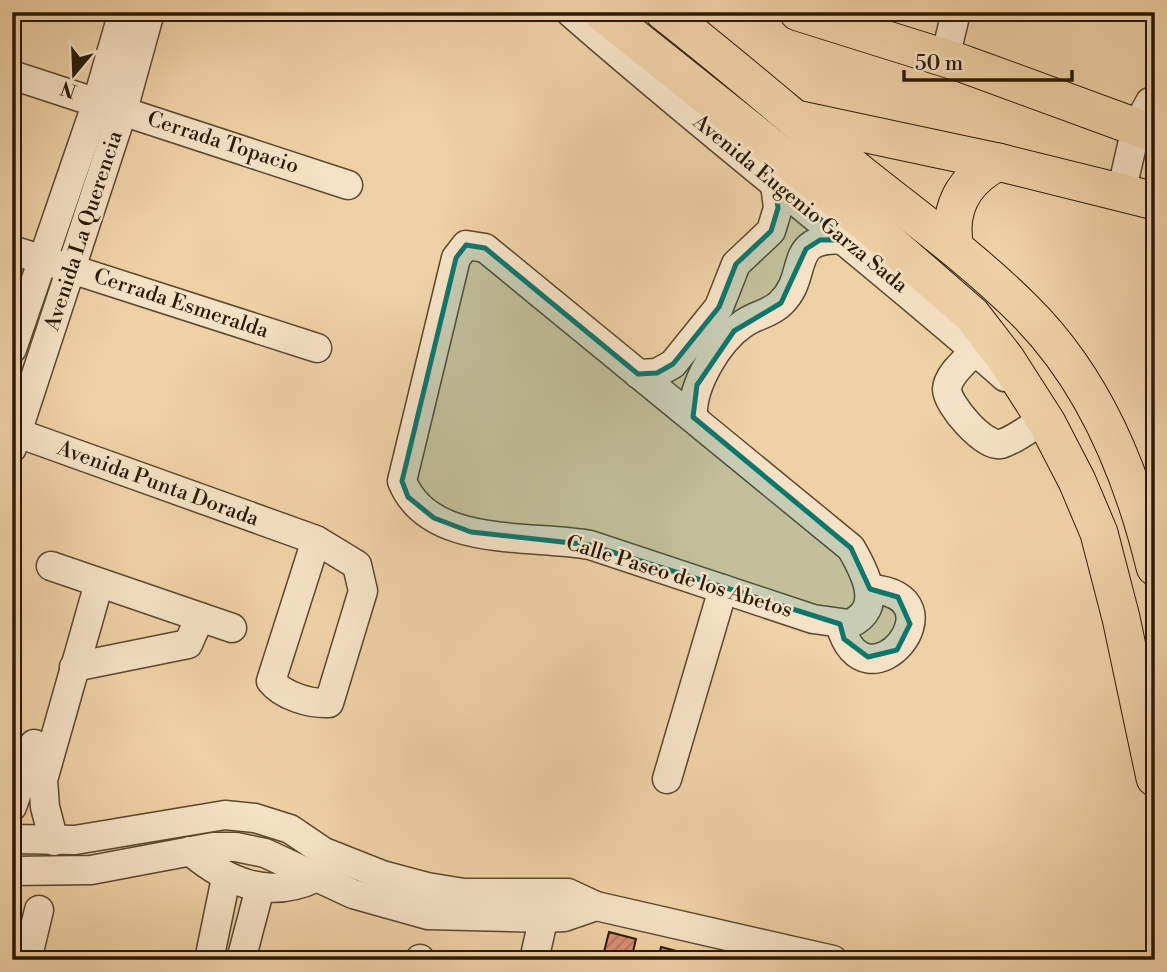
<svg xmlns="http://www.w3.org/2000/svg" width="1167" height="972" viewBox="0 0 1167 972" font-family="'Libre Bodoni',serif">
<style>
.building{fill:url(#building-hatch);stroke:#291a07;stroke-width:2}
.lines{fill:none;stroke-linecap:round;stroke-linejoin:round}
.minor-casing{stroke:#5a482f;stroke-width:31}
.major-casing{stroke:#291a07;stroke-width:39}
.minor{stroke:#f5e1c5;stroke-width:28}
.major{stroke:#efd1a6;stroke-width:37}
.marked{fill:#0f766e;fill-opacity:0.2;stroke:#0f766e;stroke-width:5;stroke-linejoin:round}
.labels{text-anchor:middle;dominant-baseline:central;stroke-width:5;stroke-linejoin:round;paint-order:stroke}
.street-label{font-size:21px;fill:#291a07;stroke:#f5e1c5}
</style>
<defs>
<pattern id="building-hatch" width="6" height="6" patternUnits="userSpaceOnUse" patternTransform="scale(1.75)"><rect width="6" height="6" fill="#d98e77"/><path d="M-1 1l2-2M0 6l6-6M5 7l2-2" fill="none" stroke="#b07360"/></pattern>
</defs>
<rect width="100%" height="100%" fill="#efd1a6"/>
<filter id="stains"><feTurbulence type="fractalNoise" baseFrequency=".00286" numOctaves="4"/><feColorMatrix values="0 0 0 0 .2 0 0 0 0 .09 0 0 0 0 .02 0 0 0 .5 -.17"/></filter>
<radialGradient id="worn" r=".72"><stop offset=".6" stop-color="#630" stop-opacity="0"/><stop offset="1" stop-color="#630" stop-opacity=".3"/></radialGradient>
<g class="building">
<polygon points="609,932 636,939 631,960 602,960"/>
<polygon points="661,947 700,957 700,960 658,960"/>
</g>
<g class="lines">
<g class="minor-casing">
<g id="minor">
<path d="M570 12C712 137 863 252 1005 377"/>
<polyline points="945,58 956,12"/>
<polyline points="12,75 348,185"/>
<polyline points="1121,193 1136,128 1150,102 1155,101"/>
<path d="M466 245 485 248 851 548C865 572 885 609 849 624L813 619 590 545C531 534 429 549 402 481L456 258Z"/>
<polyline points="12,250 317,348"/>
<polyline points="12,349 97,102 123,12"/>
<path d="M976 350C966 361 948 374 947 389 947 405 985 448 1001 444 1015 440 1031 427 1044 419"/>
<polyline points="638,374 657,373 673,364 719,307 736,264 771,231 778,208 775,184"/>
<path d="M693 417C691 386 718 341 743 324 755 315 770 314 781 303 811 274 784 235 847 240"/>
<path d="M12 431 316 540 357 565 363 591 329 703C310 704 283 696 271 681L316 540"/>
<polyline points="12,448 123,110 150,12"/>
<polyline points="51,566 232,628"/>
<path d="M840 624C865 717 966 595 870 589"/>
<polyline points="74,667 188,644 200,617"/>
<polyline points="667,779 723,589"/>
<polyline points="12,807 34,744"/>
<polyline points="12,839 75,840 225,815 255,818 290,829 324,852 382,875 427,887 464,893 568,893 596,906 833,960"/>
<polyline points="54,841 45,807 43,780 99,583"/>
<path d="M190 851C227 882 268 900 315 878L318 869"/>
<polyline points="12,871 91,870 213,847 236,847 265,853 353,894 428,915 545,918 564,917 596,906"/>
<polyline points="27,960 39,910"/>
<polyline points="209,960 226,878"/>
<polyline points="241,960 260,888"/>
<polyline points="420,960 420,959"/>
<polyline points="534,960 547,903"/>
</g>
</g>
<g class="major-casing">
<g id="major">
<polyline points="602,12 871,227 972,315 1006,359 1047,423 1077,481 1099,533 1121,618 1155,778"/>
<path d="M664 12C731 64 795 120 861 174 916 218 974 260 1024 310 1094 379 1132 472 1155 567"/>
<polyline points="798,12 964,64 1155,134"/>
<polyline points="801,120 998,162 1155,201"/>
<path d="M955 248C947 209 963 180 998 162"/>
</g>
</g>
<use href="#minor" class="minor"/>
<use href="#major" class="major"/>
</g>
<path class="marked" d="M775 184 847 240H820L806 249 781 303 734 331 697 385 693 417 851 548 870 589 898 597 910 624 897 650 868 657 844 639 840 624 590 545 471 532 434 518 408 497 402 481 456 258 466 245 485 248 638 374 657 373 673 364 719 307 736 264 771 231 778 208Z"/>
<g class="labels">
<g class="street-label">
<text transform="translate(223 143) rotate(18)">Cerrada Topacio</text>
<text transform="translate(800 204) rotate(39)">Avenida Eugenio Garza Sada</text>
<text transform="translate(84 231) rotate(-72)">Avenida La Querencia</text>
<text transform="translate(181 304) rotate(18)">Cerrada Esmeralda</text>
<text transform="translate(158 484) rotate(20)">Avenida Punta Dorada</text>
<text transform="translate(679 577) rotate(17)">Calle Paseo de los Abetos</text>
</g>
</g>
<rect width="1167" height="972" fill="none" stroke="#efd1a6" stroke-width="42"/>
<rect x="14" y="14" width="1139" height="944" fill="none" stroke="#291a07" stroke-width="3.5"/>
<rect x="21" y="21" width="1125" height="930" fill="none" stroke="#291a07" stroke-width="2"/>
<g transform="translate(74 74) rotate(199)" stroke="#f5e1c5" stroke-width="5" paint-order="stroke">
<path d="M0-5L12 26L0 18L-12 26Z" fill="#291a07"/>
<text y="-10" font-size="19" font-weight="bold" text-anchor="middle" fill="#291a07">N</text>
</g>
<path d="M904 70v10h168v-10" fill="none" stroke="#291a07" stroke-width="3.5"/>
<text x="915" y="70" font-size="21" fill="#291a07" stroke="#f5e1c5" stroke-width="5" paint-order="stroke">50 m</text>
<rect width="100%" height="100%" filter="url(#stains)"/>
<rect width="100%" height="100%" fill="url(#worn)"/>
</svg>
